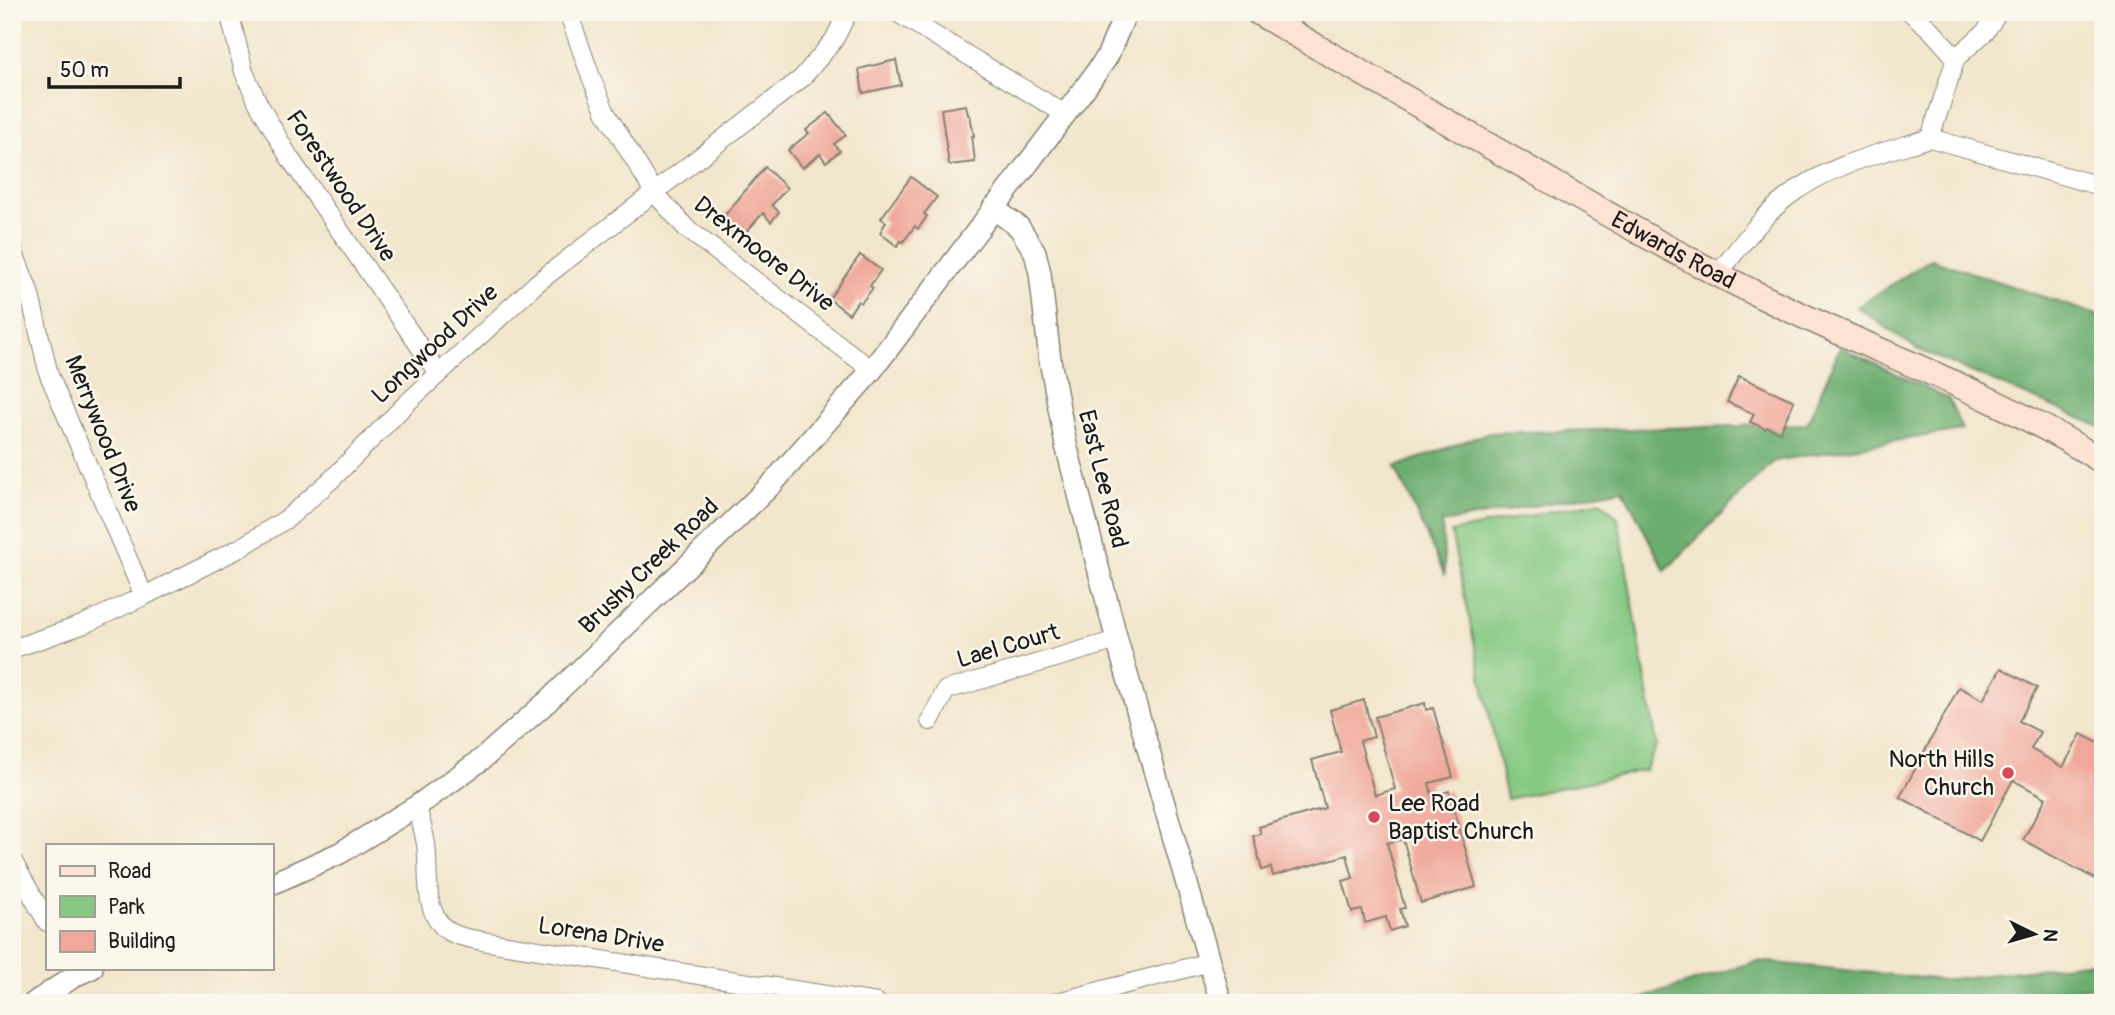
<svg xmlns="http://www.w3.org/2000/svg" width="2115" height="1015" viewBox="0 0 2115 1015" font-family="Pangolin,sans-serif">
<style>
.green{fill:#85c982;stroke:#50724f;stroke-width:2}
.forest{fill:#6cad70;stroke:#446446;stroke-width:2}
.building{fill:#f0a89b}
.lines{fill:none;stroke-linecap:round;stroke-linejoin:round}
.minor-casing{stroke:#878174;stroke-width:20}
.tertiary-casing{stroke:#878174;stroke-width:24}
.secondary-casing{stroke:#878174;stroke-width:27}
.minor{stroke:#fff;stroke-width:18}
.tertiary{stroke:#fff;stroke-width:21}
.secondary{stroke:#fee3d2;stroke-width:24}
.poi-dot{fill:#d1495b;stroke:#fbf7ec;stroke-width:2.5}
.labels{text-anchor:middle;dominant-baseline:central;stroke-width:5;stroke-linejoin:round;paint-order:stroke}
.street-label{font-size:24px;fill:#1c1c1c;stroke:#fbf7ec}
.poi-label{font-size:24px;fill:#1c1c1c;stroke:#fbf7ec;text-anchor:end}
</style>
<rect width="100%" height="100%" fill="#fbf7ec"/>
<filter id="ink" filterUnits="userSpaceOnUse"><feTurbulence type="fractalNoise" baseFrequency=".0143" numOctaves="2"/><feDisplacementMap in="SourceGraphic" scale="14" xChannelSelector="R" yChannelSelector="G"/><feConvolveMatrix kernelMatrix="1 2 1 2 8 2 1 2 1" color-interpolation-filters="sRGB"/></filter>
<filter id="wash" filterUnits="userSpaceOnUse"><feTurbulence type="fractalNoise" baseFrequency=".00686" numOctaves="4" result="noise"/><feDisplacementMap in="SourceGraphic" scale="28" xChannelSelector="R" yChannelSelector="G"/><feGaussianBlur stdDeviation="1.57" result="paint"/><feColorMatrix in="noise" values="0 0 0 0 0 0 0 0 0 0 0 0 0 0 0 0 0 1.4 0 .05"/><feComposite in="paint" operator="in"/></filter>
<g filter="url(#wash)">
<rect width="100%" height="100%" fill="#f2e6cc"/>
<polygon class="green" points="1601,501 1618,518 1657,745 1645,770 1507,799 1451,532"/>
<g class="forest">
<polygon points="1931,259 2103,317 2103,428 1917,349 1857,307"/>
<polygon points="1840,347 1949,399 1962,430 1774,461 1665,571 1623,489 1442,523 1445,575 1395,467 1487,433 1807,424"/>
<polygon points="1756,961 1943,980 2103,961 2103,986 2044,991 1995,1003 1627,1003"/>
</g>
<g id="blocks">
<g class="building">
<polygon points="896,60 901,85 863,93 859,69"/>
<polygon points="966,105 968,115 970,115 974,136 972,136 975,162 949,165 941,109"/>
<polygon points="828,113 846,135 834,144 840,151 826,162 820,154 802,168 788,150 809,133 806,130"/>
<polygon points="765,167 787,188 772,205 779,212 771,222 763,213 740,239 720,221"/>
<polygon points="911,177 937,197 924,214 927,216 918,229 915,226 903,242 901,241 897,246 880,233 886,222 881,218"/>
<polygon points="860,255 881,270 870,286 873,288 861,303 858,301 849,314 829,299"/>
<polygon points="1739,376 1794,401 1780,432 1767,427 1766,429 1750,422 1754,414 1727,402"/>
<polygon points="2001,668 2037,688 2019,721 2040,732 2031,749 2063,767 2081,734 2100,744 2103,738 2103,883 2023,840 2046,798 2013,780 1980,841 1900,797 1959,687 1983,700"/>
<polygon points="1364,700 1374,737 1360,741 1375,795 1395,789 1375,717 1425,703 1426,710 1433,708 1453,777 1429,783 1432,796 1449,791 1476,887 1421,903 1403,839 1387,843 1405,908 1400,909 1405,926 1390,931 1386,917 1365,923 1362,910 1352,912 1343,881 1353,878 1347,855 1273,876 1271,867 1262,870 1253,836 1261,834 1259,827 1325,808 1312,760 1341,752 1330,710"/>
</g>
</g>
</g>
<g filter="url(#ink)">
<use href="#blocks" fill-opacity="0" stroke="#878174" stroke-width="2"/>
<g class="lines">
<g class="minor-casing">
<g id="minor">
<polyline points="229,12 244,72 258,103 289,157 438,373"/>
<polyline points="568,12 591,77 606,113 654,192 686,228 872,370"/>
<polyline points="896,12 1065,114"/>
<polyline points="1910,12 1930,29 1956,58"/>
<polyline points="1930,138 2103,187"/>
<polyline points="12,248 29,291 49,375 144,596"/>
<path d="M1718 274C1739 248 1759 219 1786 198 1827 165 1881 153 1930 138L1956 58 1986 31 1998 12"/>
<polyline points="12,649 82,625 144,596 240,548 288,518 331,480 407,403 537,283 802,78 834,40 848,12"/>
<polyline points="930,721 946,690 1117,640"/>
<path d="M417 806C420 819 424 832 426 844 430 872 421 915 450 932 459 937 471 939 482 941L877 1003"/>
<polyline points="12,860 47,922"/>
<polyline points="1054,1003 1210,962"/>
</g>
</g>
<g class="tertiary-casing">
<g id="tertiary">
<polyline points="993,208 1019,227 1035,252 1040,273 1050,360 1066,445 1117,640 1221,1003"/>
<polyline points="271,884 340,853 417,806 481,760 547,702 772,484 872,370 1085,88 1107,57 1126,12"/>
<polyline points="34,1003 76,975 92,968"/>
</g>
</g>
<g class="secondary-casing">
<g id="secondary">
<path id="s1" d="M1257 12C1344 63 1432 113 1519 163 1600 210 1681 257 1765 298 1878 353 1997 394 2103 462"/>
</g>
</g>
<use href="#minor" class="minor"/>
<use href="#tertiary" class="tertiary"/>
<use href="#secondary" class="secondary"/>
</g>
</g>
<g class="poi-dot">
<circle cx="2008" cy="773" r="7"/>
<circle cx="1374" cy="817" r="7"/>
</g>
<g class="labels">
<g class="street-label">
<text transform="translate(341 186) rotate(56)">Forestwood Drive</text>
<text stroke="none"><textPath href="#s1" startOffset="480">Edwards Road</textPath></text>
<text transform="translate(764 254) rotate(38)">Drexmoore Drive</text>
<text transform="translate(435 344) rotate(-43)">Longwood Drive</text>
<text transform="translate(103 434) rotate(68)">Merrywood Drive</text>
<text transform="translate(1103 479) rotate(76)">East Lee Road</text>
<text transform="translate(649 566) rotate(-44)">Brushy Creek Road</text>
<text transform="translate(1008 646) rotate(-16)">Lael Court</text>
<text transform="translate(601 935) rotate(9)">Lorena Drive</text>
</g>
<g class="poi-label">
<text x="1994" y="759">North Hills<tspan x="1994" dy="28">Church</tspan></text>
<text x="1388" y="803" text-anchor="start">Lee Road<tspan x="1388" dy="28">Baptist Church</tspan></text>
</g>
</g>
<rect width="2115" height="1015" fill="none" stroke="#fbf7ec" stroke-width="42"/>
<rect x="46" y="844" width="228" height="126" fill="#fbf7ec" stroke="#a29f99" stroke-width="2"/>
<rect x="60" y="866" width="35" height="10" fill="#fee3d2" stroke="#a29f99" stroke-width="2"/>
<text x="108" y="878" font-size="21" fill="#1c1c1c">Road</text>
<rect x="60" y="896" width="35" height="21" fill="#85c982" stroke="#a29f99" stroke-width="2"/>
<text x="108" y="914" font-size="21" fill="#1c1c1c">Park</text>
<rect x="60" y="931" width="35" height="21" fill="#f0a89b" stroke="#a29f99" stroke-width="2"/>
<text x="108" y="948" font-size="21" fill="#1c1c1c">Building</text>
<g transform="translate(2034 934) rotate(95)" stroke="#fbf7ec" stroke-width="5" paint-order="stroke">
<path d="M0-5L12 26L0 18L-12 26Z" fill="#1c1c1c"/>
<text y="-10" font-size="19" font-weight="bold" text-anchor="middle" fill="#1c1c1c">N</text>
</g>
<path d="M49 77v10h131v-10" fill="none" stroke="#1c1c1c" stroke-width="3.5"/>
<text x="60" y="77" font-size="21" fill="#1c1c1c" stroke="#fbf7ec" stroke-width="5" paint-order="stroke">50 m</text>
</svg>
